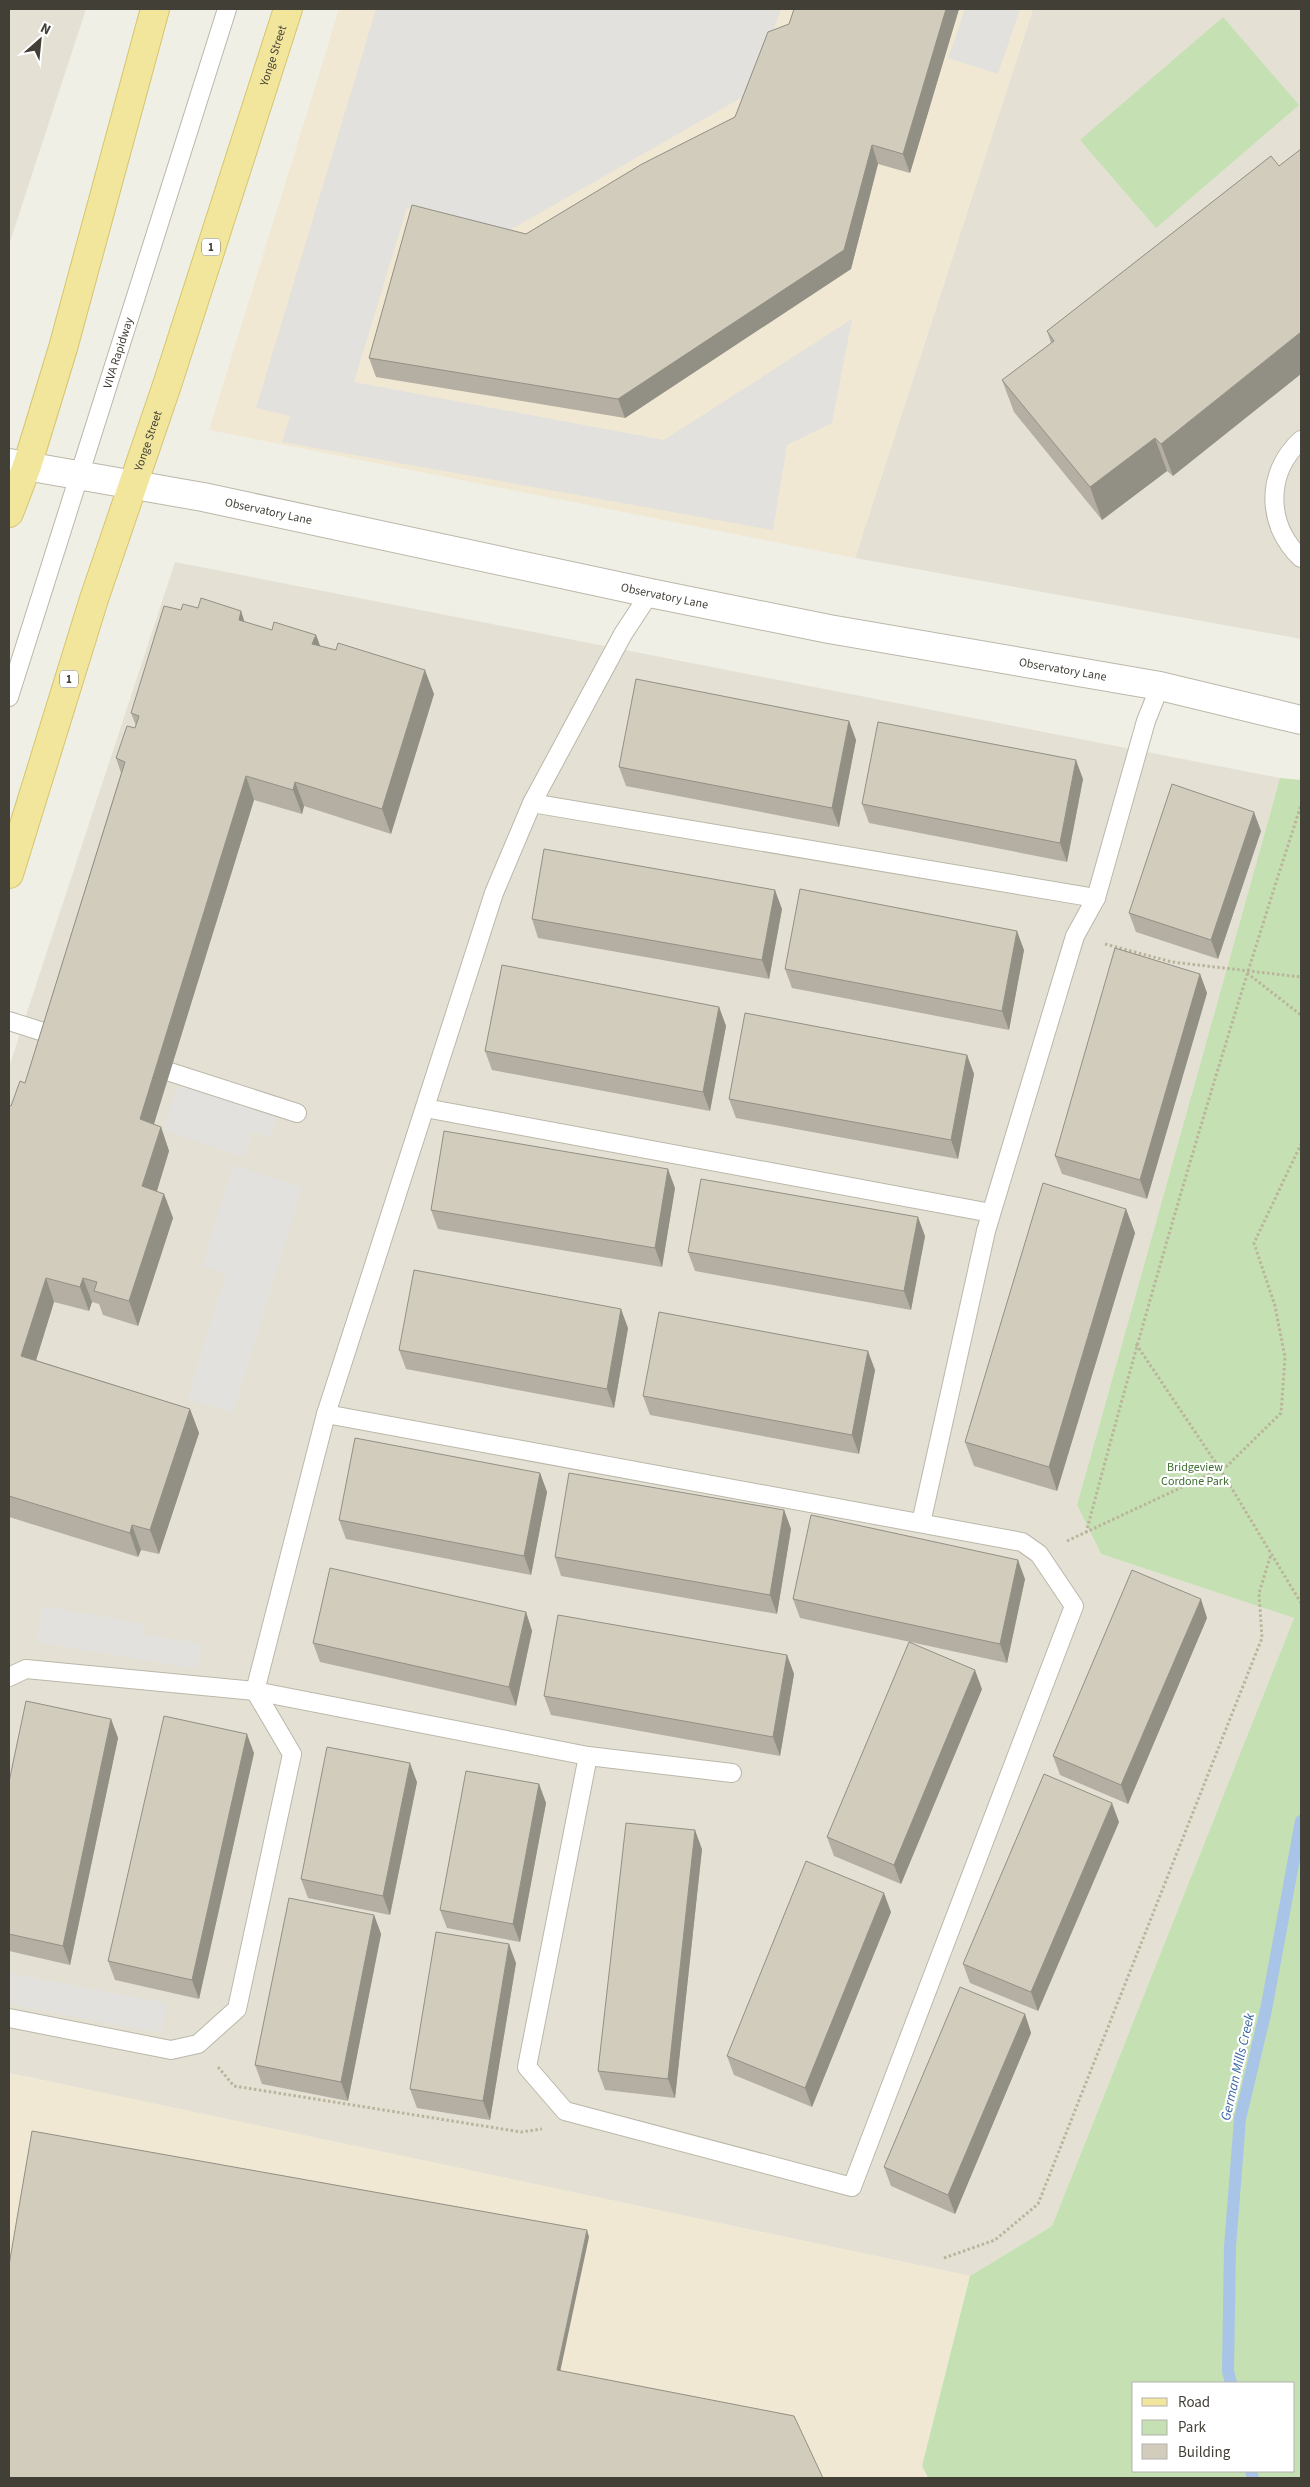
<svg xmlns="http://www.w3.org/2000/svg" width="1310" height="2487" viewBox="0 0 1310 2487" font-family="'Source Sans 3',sans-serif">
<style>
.residential{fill:#e4e1d4}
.commercial{fill:#f0e8d3}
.green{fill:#c5e0b3;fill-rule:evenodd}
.parking{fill:#e2e1dd}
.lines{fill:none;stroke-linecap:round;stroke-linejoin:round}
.stream{stroke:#a8c4e7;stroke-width:12}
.service-casing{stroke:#bbb7a9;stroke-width:20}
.minor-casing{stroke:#bbb7a9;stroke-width:30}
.primary-casing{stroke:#d5c56f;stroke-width:30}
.path{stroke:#bbb49c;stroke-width:3;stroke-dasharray:2.5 2.5;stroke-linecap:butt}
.service{stroke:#fff;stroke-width:18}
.minor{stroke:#fff;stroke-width:28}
.primary{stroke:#f2e69d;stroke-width:28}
.wall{fill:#b4afa2}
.shaded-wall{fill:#928f84}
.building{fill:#d1ccbc;stroke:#928f84}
.labels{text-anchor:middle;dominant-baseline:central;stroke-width:4.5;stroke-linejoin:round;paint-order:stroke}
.shield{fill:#fff;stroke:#7b7972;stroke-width:1}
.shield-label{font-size:11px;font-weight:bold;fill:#423f36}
.street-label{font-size:12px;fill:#423f36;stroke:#fff}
.park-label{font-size:12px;fill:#3e6d30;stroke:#fff}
.water-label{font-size:14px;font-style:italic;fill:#3c68a1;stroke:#fff}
</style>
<rect width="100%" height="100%" fill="#f0efe6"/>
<g class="residential">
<polygon points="9,9 86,9 9,245"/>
<polygon points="1033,9 1301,9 1301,639 855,558"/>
<polygon points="175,562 1280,778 1077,1505 1101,1554 1294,1618 1052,2226 970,2276 9,2073 9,1067"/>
</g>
<g class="commercial">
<polygon points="339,9 1033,9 855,558 209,430"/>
<polygon points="9,2073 970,2276 922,2466 927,2478 9,2478"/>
</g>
<g class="green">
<polygon points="1223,17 1299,105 1156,228 1080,140"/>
<path d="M1280 778 1301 780V2478H928L922 2466 970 2276 1052 2226 1294 1618 1101 1554 1077 1505ZM1134 2383H1294V2471H1134Z"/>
</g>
<g class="parking">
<polygon points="376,9 781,9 753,91 505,233 407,208 354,382 664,440 852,319 832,423 787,445 773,530 282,442 290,416 256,408"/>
<polygon points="965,9 1020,9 998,74 948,58"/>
<polygon points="185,1069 282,1104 270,1137 253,1131 244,1158 163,1129"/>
<polygon points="233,1165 302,1187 233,1413 187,1399 226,1273 202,1266"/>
<polygon points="42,1606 144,1624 143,1634 202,1644 197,1669 36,1642"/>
<polygon points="9,1973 166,2003 161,2033 9,2004"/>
</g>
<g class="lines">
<g class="stream">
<polyline points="1231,2383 1228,2371 1230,2247 1240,2119 1266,2010 1301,1821"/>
<polyline points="1251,2471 1253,2478"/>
</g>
<g class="service-casing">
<g id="service">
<path d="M1301 440C1265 473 1266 525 1301 558"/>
<path id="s1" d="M9 697 227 9"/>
<polyline points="532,803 1096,898"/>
<polyline points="9,1021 56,1036"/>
<polyline points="170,1072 297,1113"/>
<polyline points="425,1108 991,1213"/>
<polyline points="921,1523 986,1231 1075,936 1096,898 1146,721 1160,686"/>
<polyline points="9,1677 26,1669 255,1691 588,1756 527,2067 565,2111 852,2187 1074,1606 1039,1554 1022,1542 326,1414"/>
<polyline points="588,1756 732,1773"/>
<polyline points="9,2018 171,2050 198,2044 237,2009 292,1754 255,1691 326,1414 494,893 532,803 623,634 650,593"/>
</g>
</g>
<g class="minor-casing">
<g id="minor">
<path id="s2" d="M9 463 203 497 650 593 829 629 1160 686 1301 720"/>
</g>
</g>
<g class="primary-casing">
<g id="primary">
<polyline points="9,513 27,466 63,348 155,9"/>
<path id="s3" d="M9 874 94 599 168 382 288 9"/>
</g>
</g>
<g class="path">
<polyline points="1105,944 1172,962 1301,977"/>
<polyline points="1247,973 1301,1015"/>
<polyline points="1136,1344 1220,1469 1301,1603"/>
<path d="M1086 1533C1151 1288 1223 1045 1301 805"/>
<polyline points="1067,1541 1227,1466 1281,1413 1285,1357 1275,1306 1254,1243 1301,1144"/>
<polyline points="218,2067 234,2086 521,2132 542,2129"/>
<polyline points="944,2258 995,2240 1038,2204 1262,1638 1259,1593 1271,1554"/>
</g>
<use href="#service" class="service"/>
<use href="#minor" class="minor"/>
<use href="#primary" class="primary"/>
</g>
<g class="wall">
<polygon points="959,9 910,173 878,164 851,269 625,418 376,377 369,358 526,234 735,117"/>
<polygon points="1271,156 1173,476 1167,471 1102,520 1014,412 1002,380 1051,343 1047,331"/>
<polygon points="198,608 241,611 244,622 272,630 316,635 320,646 434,694 391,834 304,806 302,814 254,800 154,1124 161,1127 169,1151 157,1191 164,1194 173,1218 138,1326 103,1315 99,1304 92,1302 89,1311 54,1302 36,1360 190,1409 199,1433 159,1554 141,1550 138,1557 9,1517 9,1105 11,1106 25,1083 121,773 116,758 136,726 131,713 181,610"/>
<polygon points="849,721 856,740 839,827 626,786 619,767"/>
<polygon points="1083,779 1067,862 869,823 862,804"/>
<polygon points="1261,831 1218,959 1136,932 1129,913"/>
<polygon points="782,909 769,979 538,938 532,919"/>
<polygon points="1024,950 1009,1030 792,988 785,969"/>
<polygon points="1200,974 1207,993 1147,1199 1062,1174 1055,1156"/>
<polygon points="719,1007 726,1026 710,1111 492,1070 485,1051"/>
<polygon points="967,1055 974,1074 958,1159 736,1118 729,1099"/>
<polygon points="675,1188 662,1267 438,1229 431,1210"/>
<polygon points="1126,1209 1135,1233 1057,1491 974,1466 965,1442"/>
<polygon points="925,1236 911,1310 695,1271 688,1252"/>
<polygon points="628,1328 614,1408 406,1369 399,1350"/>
<polygon points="875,1370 859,1454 650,1415 643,1396"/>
<polygon points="540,1473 547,1492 531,1575 346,1539 339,1520"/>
<polygon points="784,1510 791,1529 777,1614 561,1576 555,1557"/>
<polygon points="1025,1579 1007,1663 800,1618 793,1599"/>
<polygon points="526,1612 532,1631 516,1706 320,1662 313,1643"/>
<polygon points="1207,1618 1128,1804 1060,1775 1053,1756"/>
<polygon points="787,1655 794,1674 780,1756 551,1715 544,1696"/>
<polygon points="982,1689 901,1884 834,1856 827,1837"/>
<polygon points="111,1719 118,1738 70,1965 9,1951 9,1782"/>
<polygon points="254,1753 199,1999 115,1980 108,1961"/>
<polygon points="417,1782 390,1915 308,1898 301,1879"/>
<polygon points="539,1784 546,1803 520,1942 447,1928 440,1910"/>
<polygon points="1119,1822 1038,2011 970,1983 963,1964"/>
<polygon points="702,1849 675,2098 605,2090 598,2071"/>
<polygon points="891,1912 812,2107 734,2075 727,2056"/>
<polygon points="374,1915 381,1934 348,2101 262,2084 255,2065"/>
<polygon points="516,1963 490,2120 417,2108 410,2089"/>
<polygon points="1025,2014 1031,2033 955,2214 891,2186 884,2167"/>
</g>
<g class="shaded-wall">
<polygon points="946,9 959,9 910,173 903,154"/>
<polygon points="872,145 878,164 851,269 625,418 618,399"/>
<polygon points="1301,332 1301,374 1173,476 1161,444"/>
<polygon points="1155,438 1167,471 1102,520 1090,487"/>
<polygon points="241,611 249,636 239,620"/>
<polygon points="316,635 325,659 312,644"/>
<polygon points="425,670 434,694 391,834 382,809"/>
<polygon points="849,721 856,740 839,827 832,808"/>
<polygon points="1076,760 1083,779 1067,862 1060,843"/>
<polygon points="246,776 254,800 148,1143 140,1119"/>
<polygon points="295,782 304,806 302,814 293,790"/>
<polygon points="1254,812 1261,831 1218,959 1211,940"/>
<polygon points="775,890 782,909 769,979 762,960"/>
<polygon points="1017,931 1024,950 1009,1030 1002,1011"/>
<polygon points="1200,974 1207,993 1147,1199 1140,1180"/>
<polygon points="719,1007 726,1026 710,1111 703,1092"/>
<polygon points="967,1055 974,1074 958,1159 951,1140"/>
<polygon points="161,1127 169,1151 151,1210 142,1186"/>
<polygon points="668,1169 675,1188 662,1267 655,1248"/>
<polygon points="164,1194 173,1218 138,1326 129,1301"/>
<polygon points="1126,1209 1135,1233 1057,1491 1049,1467"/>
<polygon points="918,1217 925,1236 911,1310 904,1291"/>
<polygon points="46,1278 54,1302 30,1380 21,1356"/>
<polygon points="83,1278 92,1302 89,1311 80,1287"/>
<polygon points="621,1309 628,1328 614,1408 607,1389"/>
<polygon points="868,1351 875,1370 859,1454 852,1435"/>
<polygon points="190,1409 199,1433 159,1554 150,1530"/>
<polygon points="540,1473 547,1492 531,1575 524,1556"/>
<polygon points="784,1510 791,1529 777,1614 770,1595"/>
<polygon points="132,1525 141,1550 138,1557 130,1533"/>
<polygon points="1018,1560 1025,1579 1007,1663 1000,1644"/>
<polygon points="1201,1599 1207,1618 1128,1804 1121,1785"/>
<polygon points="526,1612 532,1631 516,1706 509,1687"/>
<polygon points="787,1655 794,1674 780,1756 773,1737"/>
<polygon points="975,1670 982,1689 901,1884 894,1865"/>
<polygon points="111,1719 118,1738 70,1965 63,1946"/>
<polygon points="247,1734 254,1753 199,1999 192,1980"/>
<polygon points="410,1763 417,1782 390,1915 383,1896"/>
<polygon points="539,1784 546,1803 520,1942 513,1924"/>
<polygon points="1112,1803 1119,1822 1038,2011 1031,1992"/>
<polygon points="695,1830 702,1849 675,2098 668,2079"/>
<polygon points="884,1893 891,1912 812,2107 805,2088"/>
<polygon points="374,1915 381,1934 348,2101 341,2082"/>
<polygon points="509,1944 516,1963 490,2120 483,2101"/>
<polygon points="1025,2014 1031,2033 955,2214 948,2195"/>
<polygon points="587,2230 589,2237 559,2377 557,2370"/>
</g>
<g class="building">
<polygon points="794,9 946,9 903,154 872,145 844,250 618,399 369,358 412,205 526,234 642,164 735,117 768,32 789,24"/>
<polygon points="1301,149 1301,332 1161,444 1155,438 1090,487 1002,380 1054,341 1047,331 1271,156 1279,166"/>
<polygon points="201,598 241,611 239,620 272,630 274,622 316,635 312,644 336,650 338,643 425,670 382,809 295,782 293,790 246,776 140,1119 161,1127 142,1186 164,1194 129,1301 94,1291 97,1282 83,1278 80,1287 46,1278 21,1356 190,1409 150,1530 132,1525 130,1533 9,1496 9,1105 11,1106 20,1081 25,1083 125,762 116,758 127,726 135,728 139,716 131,713 164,606 181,610 183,604 198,608"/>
<polygon points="636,679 849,721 832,808 619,767"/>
<polygon points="878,722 1076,760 1060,843 862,804"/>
<polygon points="1172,784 1254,812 1211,940 1129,913"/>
<polygon points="544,849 775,890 762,960 532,919"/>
<polygon points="800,889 1017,931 1002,1011 785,969"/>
<polygon points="1115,948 1200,974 1140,1180 1055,1156"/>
<polygon points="502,965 719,1007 703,1092 485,1051"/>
<polygon points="745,1013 967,1055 951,1140 729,1099"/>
<polygon points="444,1131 668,1169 655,1248 431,1210"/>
<polygon points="701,1179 918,1217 904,1291 688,1252"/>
<polygon points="1043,1183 1126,1209 1049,1467 965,1442"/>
<polygon points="414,1270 621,1309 607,1389 399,1350"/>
<polygon points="659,1312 868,1351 852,1435 643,1396"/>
<polygon points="355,1438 540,1473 524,1556 339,1520"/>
<polygon points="569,1473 784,1510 770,1595 555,1557"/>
<polygon points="811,1515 1018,1560 1000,1644 793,1599"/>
<polygon points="330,1568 526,1612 509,1687 313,1643"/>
<polygon points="1132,1570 1201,1599 1121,1785 1053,1756"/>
<polygon points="558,1615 787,1655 773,1737 544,1696"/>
<polygon points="909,1642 975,1670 894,1865 827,1837"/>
<polygon points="26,1701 111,1719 63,1946 9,1934 9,1782"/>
<polygon points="164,1716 247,1734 192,1980 108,1961"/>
<polygon points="327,1747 410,1763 383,1896 301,1879"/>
<polygon points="466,1771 539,1784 513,1924 440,1910"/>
<polygon points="1044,1774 1112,1803 1031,1992 963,1964"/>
<polygon points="626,1823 695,1830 668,2079 598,2071"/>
<polygon points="806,1861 884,1893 805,2088 727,2056"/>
<polygon points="289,1898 374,1915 341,2082 255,2065"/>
<polygon points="436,1932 509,1944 483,2101 410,2089"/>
<polygon points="960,1987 1025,2014 948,2195 884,2167"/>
<polygon points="32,2131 587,2230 557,2370 794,2416 823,2478 9,2478 9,2265"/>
</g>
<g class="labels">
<g class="shield">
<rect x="202" y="238.5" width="18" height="17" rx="4"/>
<rect x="60" y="670.5" width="18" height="17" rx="4"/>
</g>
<g class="shield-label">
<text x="211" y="247">1</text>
<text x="69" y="679">1</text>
</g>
<g class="street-label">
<text stroke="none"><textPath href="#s3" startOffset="860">Yonge Street</textPath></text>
<text stroke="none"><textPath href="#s1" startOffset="361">VIVA Rapidway</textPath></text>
<text stroke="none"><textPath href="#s3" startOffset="455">Yonge Street</textPath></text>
<text stroke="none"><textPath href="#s2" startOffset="264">Observatory Lane</textPath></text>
<text stroke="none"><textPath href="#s2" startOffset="669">Observatory Lane</textPath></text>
<text stroke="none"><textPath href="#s2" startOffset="1074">Observatory Lane</textPath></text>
</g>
<g class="park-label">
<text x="1195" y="1467">Bridgeview<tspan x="1195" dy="14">Cordone Park</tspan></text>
</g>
<g class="water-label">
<text transform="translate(1238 2067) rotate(-77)">German Mills Creek</text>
</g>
</g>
<rect width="1310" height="2487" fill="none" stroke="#423f36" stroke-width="20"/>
<rect x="1132" y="2382" width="162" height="90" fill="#ffffff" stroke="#b3b2af"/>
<rect x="1142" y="2398" width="25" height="8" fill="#f2e69d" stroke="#b3b2af"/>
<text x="1178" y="2407" font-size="15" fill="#423f36">Road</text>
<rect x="1142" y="2420" width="25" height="15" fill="#c5e0b3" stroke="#b3b2af"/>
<text x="1178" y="2432" font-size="15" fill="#423f36">Park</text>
<rect x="1142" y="2444" width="25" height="15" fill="#d1ccbc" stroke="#b3b2af"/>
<text x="1178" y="2457" font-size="15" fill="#423f36">Building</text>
<g transform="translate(40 40) rotate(27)" stroke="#ffffff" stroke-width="4" paint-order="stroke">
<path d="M0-4L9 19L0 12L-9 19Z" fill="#423f36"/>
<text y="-8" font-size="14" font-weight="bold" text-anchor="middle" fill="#423f36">N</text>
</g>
</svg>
